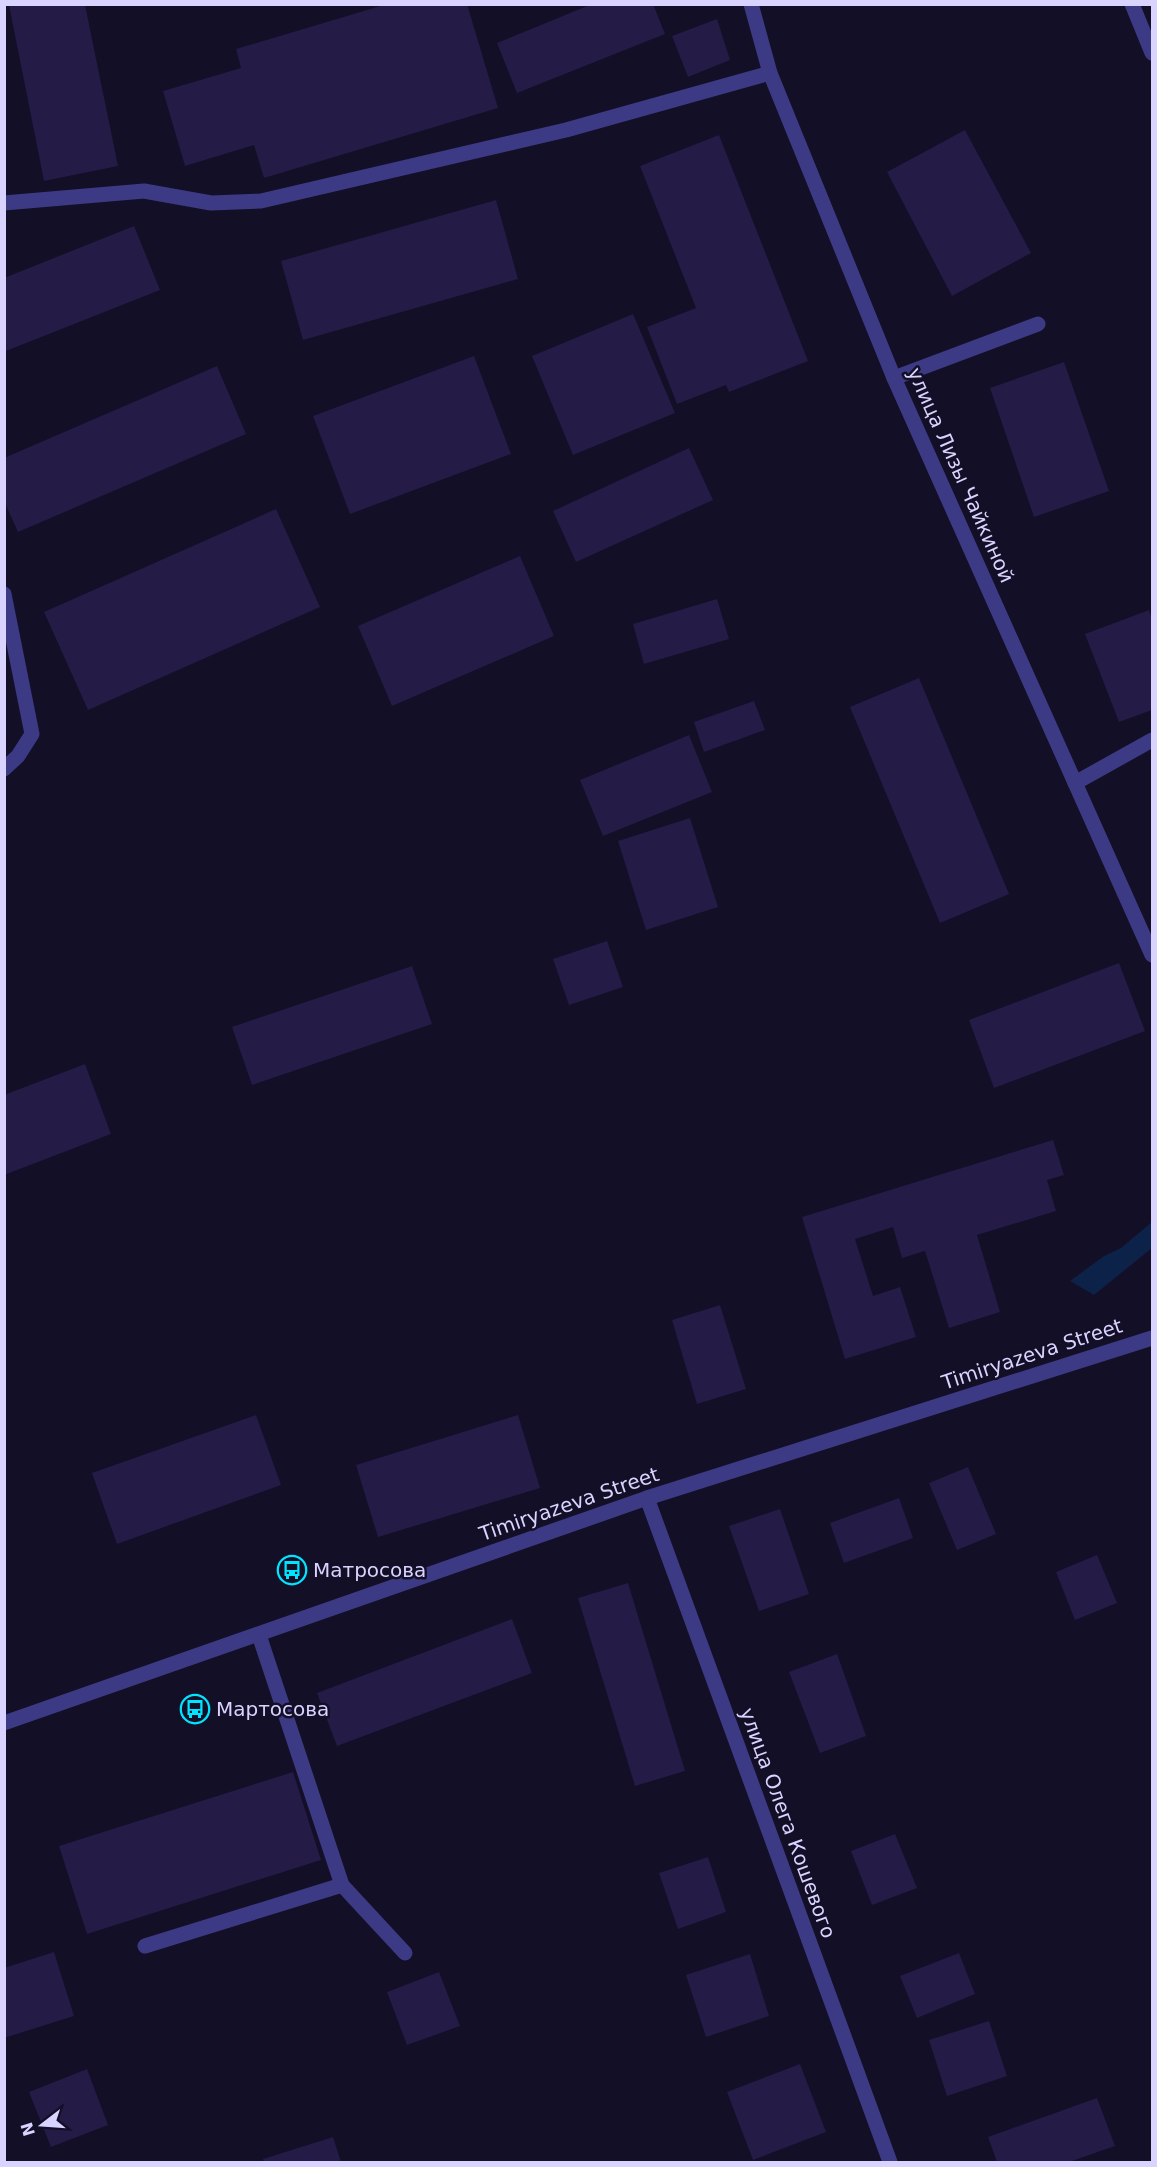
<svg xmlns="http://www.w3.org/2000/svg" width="1157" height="2167" viewBox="0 0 1157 2167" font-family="'DejaVu Sans',sans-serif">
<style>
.water{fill:#0c2248}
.building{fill:#241b47}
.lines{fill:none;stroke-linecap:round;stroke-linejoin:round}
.minor{stroke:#3d3a85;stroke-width:15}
.labels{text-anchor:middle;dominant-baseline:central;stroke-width:5;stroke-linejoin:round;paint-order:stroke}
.street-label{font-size:20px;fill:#d9d4ff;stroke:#130f26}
.poi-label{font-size:20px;fill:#d9d4ff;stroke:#130f26;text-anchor:start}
</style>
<rect width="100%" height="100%" fill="#130f26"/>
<polygon class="water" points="1152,1222 1152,1248 1094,1295 1070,1281 1104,1256 1121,1248"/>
<g class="building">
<polygon points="387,4 467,4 498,108 264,178 254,145 185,166 163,91 241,68 236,49"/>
<polygon points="592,4 653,4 665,34 517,93 497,43"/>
<polygon points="9,5 85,5 118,166 44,181"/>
<polygon points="717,19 730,60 688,77 672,36"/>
<polygon points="965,130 1031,253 952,296 887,172"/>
<polygon points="719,135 808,361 729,392 726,385 677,404 647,327 696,308 640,166"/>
<polygon points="496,200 518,279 303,340 281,261"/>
<polygon points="134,226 160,290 6,351 4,278"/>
<polygon points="633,314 675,413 573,455 532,356"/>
<polygon points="474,356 511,454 350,514 313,416"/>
<polygon points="1064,362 1109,491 1034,517 990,388"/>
<polygon points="217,366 246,434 18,532 4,501 4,458"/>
<polygon points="689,448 713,500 576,562 553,511"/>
<polygon points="276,509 320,607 88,710 44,612"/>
<polygon points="520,556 554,636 392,706 358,626"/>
<polygon points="717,599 729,639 644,664 633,624"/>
<polygon points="1149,610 1152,620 1152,710 1119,722 1085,634"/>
<polygon points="919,678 1009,894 940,923 850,707"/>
<polygon points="754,701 765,730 704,752 694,722"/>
<polygon points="689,735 712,792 603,836 580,780"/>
<polygon points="690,818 718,907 646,930 618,841"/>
<polygon points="607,941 623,987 569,1005 553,959"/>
<polygon points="1119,963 1145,1031 994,1088 969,1020"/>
<polygon points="412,966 432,1024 252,1085 232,1027"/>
<polygon points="85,1064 111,1134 4,1175 4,1095"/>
<polygon points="1053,1140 1064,1175 1047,1180 1056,1211 977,1235 1000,1312 949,1328 925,1251 902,1258 893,1227 855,1239 873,1296 900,1287 916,1337 845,1359 802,1217"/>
<polygon points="720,1305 746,1389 697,1404 672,1320"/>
<polygon points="256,1415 281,1485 117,1544 92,1473"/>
<polygon points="518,1415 540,1488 378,1537 356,1465"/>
<polygon points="968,1467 996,1534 957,1550 929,1483"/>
<polygon points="899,1498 913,1538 844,1563 830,1523"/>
<polygon points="780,1509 809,1594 759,1611 729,1526"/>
<polygon points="1097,1555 1117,1603 1075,1620 1056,1572"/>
<polygon points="628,1583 685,1771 635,1786 578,1598"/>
<polygon points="512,1619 532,1673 337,1746 317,1693"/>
<polygon points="837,1654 866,1736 820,1753 789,1672"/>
<polygon points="293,1772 321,1860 87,1934 59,1846"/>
<polygon points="895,1834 917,1888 872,1905 851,1851"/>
<polygon points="708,1857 726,1912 678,1929 659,1873"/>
<polygon points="54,1952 74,2016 4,2038 4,1968"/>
<polygon points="959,1953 975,1994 917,2018 900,1976"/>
<polygon points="750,1954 769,2016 706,2037 686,1975"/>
<polygon points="439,1972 460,2026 407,2045 387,1992"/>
<polygon points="989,2021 1007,2076 947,2096 929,2040"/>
<polygon points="800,2064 826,2132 753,2160 727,2092"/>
<polygon points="87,2069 108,2125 51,2147 29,2092"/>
<polygon points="1097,2098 1115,2146 1069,2162 997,2162 988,2137"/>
<polygon points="333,2137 341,2162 264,2162 263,2159"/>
</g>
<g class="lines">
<g class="minor">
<polyline points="751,4 770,73 894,378 1152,955"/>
<polyline points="1132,4 1152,53"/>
<polyline points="4,203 144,191 211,203 261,201 566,130 770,73"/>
<polyline points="894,378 1038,324"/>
<polyline points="4,594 32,734 18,756 4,769"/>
<polyline points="1075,783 1152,740"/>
<polyline points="647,1498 890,2162"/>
<polyline points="259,1635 342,1885 405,1953"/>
<polyline points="4,1723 647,1498 1152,1338"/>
<polyline points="145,1946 342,1885"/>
</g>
</g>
<defs>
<g id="bus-ring" transform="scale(1.5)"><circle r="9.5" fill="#130f26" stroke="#00e5ff" stroke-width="1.5"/><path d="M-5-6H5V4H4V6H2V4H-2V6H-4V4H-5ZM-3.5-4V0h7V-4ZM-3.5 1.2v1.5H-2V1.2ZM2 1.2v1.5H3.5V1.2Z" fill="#00e5ff"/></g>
</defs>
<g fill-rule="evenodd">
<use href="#bus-ring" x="292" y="1570"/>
<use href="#bus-ring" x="195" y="1709"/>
</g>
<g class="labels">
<g class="street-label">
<text transform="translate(961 475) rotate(66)">улица Лизы Чайкиной</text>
<text transform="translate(1032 1354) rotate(-18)">Timiryazeva Street</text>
<text transform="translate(569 1504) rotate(-19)">Timiryazeva Street</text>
<text transform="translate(788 1823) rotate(70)">улица Олега Кошевого</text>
</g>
<g class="poi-label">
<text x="313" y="1570">Матросова</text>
<text x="216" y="1709">Мартосова</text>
</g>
</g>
<rect width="1157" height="2167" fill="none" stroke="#d9d4ff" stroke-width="12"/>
<g transform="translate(42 2125) rotate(253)" stroke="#130f26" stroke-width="4.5" paint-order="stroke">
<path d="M0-4.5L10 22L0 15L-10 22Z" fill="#d9d4ff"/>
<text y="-9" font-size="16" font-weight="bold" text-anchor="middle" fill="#d9d4ff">N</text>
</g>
</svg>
